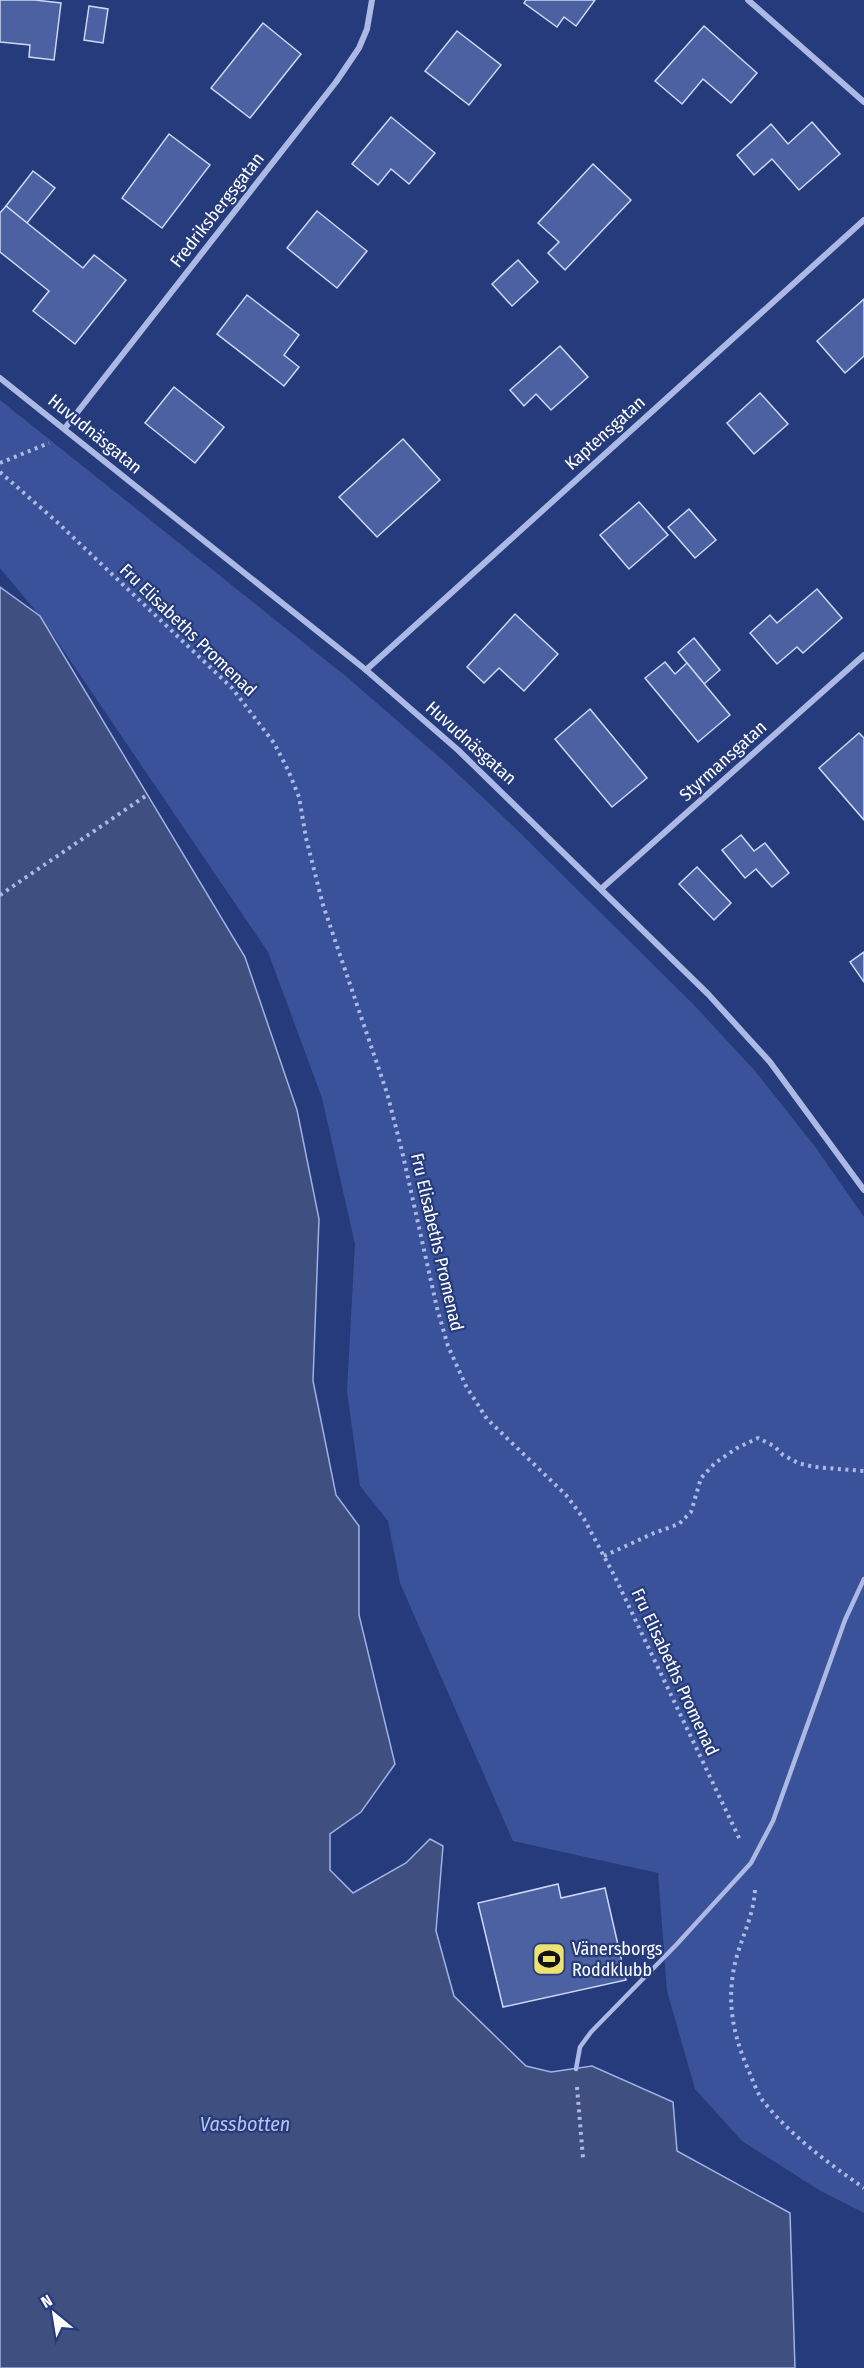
<svg xmlns="http://www.w3.org/2000/svg" width="864" height="2368" viewBox="0 0 864 2368" font-family="'Fira Sans Condensed',sans-serif">
<style>
.green{fill:#3a5299}
.water{fill:#3f4f7f;stroke:#9fb2e5;stroke-width:1.5}
.building{fill:#4b61a2;stroke:#cdd7f4;stroke-width:1.5}
.lines{fill:none;stroke-linecap:round;stroke-linejoin:round}
.path{stroke:#abb9e4;stroke-width:4;stroke-dasharray:3 4.5;stroke-linecap:butt}
.lane{stroke:#abb9e4;stroke-width:4.5}
.street{stroke:#abb9e4;stroke-width:6}
.labels{text-anchor:middle;dominant-baseline:central;stroke-width:4.5;stroke-linejoin:round;paint-order:stroke}
.street-label{font-size:18px;fill:#fff;stroke:#263b7b}
.poi-label{font-size:18px;fill:#fff;stroke:#263b7b;text-anchor:start}
.water-label{font-size:20px;font-style:italic;fill:#b6c4ec;stroke:#263b7b}
</style>
<rect width="100%" height="100%" fill="#263b7b"/>
<polygon class="green" points="0,400 348,678 446,763 512,825 693,1004 755,1071 816,1148 864,1217 864,2213 819,2190 742,2141 695,2089 667,1991 658,1873 513,1841 400,1583 388,1521 360,1486 347,1391 355,1244 322,1098 268,952 40,616 0,568"/>
<polygon class="water" points="0,587 40,616 245,957 297,1110 319,1219 313,1381 336,1495 359,1526 359,1615 395,1764 361,1812 330,1834 330,1870 353,1893 406,1863 430,1839 443,1846 436,1931 454,1996 526,2066 551,2072 592,2066 673,2102 677,2151 790,2213 795,2368 0,2368"/>
<g class="building">
<polygon points="0,0 35,0 61,3 54,60 29,57 30,45 0,42"/>
<polygon points="526,0 595,0 576,26 564,17 557,27 524,3"/>
<polygon points="89,6 108,9 103,43 84,40"/>
<polygon points="263,23 301,54 250,118 211,88"/>
<polygon points="704,26 757,73 731,103 703,79 682,104 655,81"/>
<polygon points="457,31 501,65 469,105 425,71"/>
<polygon points="391,117 435,153 409,184 391,169 378,185 352,164"/>
<polygon points="812,122 840,154 799,190 772,159 754,175 737,155 771,124 788,144"/>
<polygon points="169,134 210,165 162,228 122,198"/>
<polygon points="593,164 631,200 565,270 548,253 559,242 538,223"/>
<polygon points="33,171 55,188 27,223 6,206"/>
<polygon points="6,206 83,268 94,255 126,280 75,344 33,311 49,291 0,252 0,213"/>
<polygon points="317,211 367,251 337,288 287,248"/>
<polygon points="518,260 538,282 512,306 492,284"/>
<polygon points="247,295 299,335 284,355 299,367 284,386 217,334"/>
<polygon points="864,299 864,356 845,373 817,341"/>
<polygon points="560,346 588,377 551,410 536,394 524,406 510,390"/>
<polygon points="174,387 224,427 195,463 145,423"/>
<polygon points="760,393 788,424 754,454 727,423"/>
<polygon points="403,439 440,480 377,537 339,497"/>
<polygon points="639,502 668,535 629,569 600,535"/>
<polygon points="689,509 716,540 695,558 668,527"/>
<polygon points="817,589 842,618 803,653 797,647 777,664 750,633 770,615 777,623"/>
<polygon points="515,614 558,654 524,691 499,668 484,683 467,667"/>
<polygon points="694,638 720,670 704,684 678,652"/>
<polygon points="665,662 675,674 687,663 730,715 698,742 645,678"/>
<polygon points="590,709 647,778 612,807 555,739"/>
<polygon points="859,733 864,738 864,820 819,768"/>
<polygon points="741,835 754,851 765,843 789,873 772,887 756,869 745,878 722,850"/>
<polygon points="697,867 731,903 714,920 679,884"/>
<polygon points="864,952 864,982 850,962"/>
<polygon points="558,1884 561,1898 605,1888 626,1980 503,2007 478,1903"/>
</g>
<g class="lines">
<g class="path">
<polyline points="0,463 49,443"/>
<polyline points="0,472 57,522 232,688 274,743 288,770 299,797 306,838 323,905 387,1093 402,1151 437,1308 448,1346 466,1386 487,1419 566,1495 584,1519 614,1575 740,1840"/>
<polyline points="0,895 147,795"/>
<polyline points="604,1556 654,1533 679,1524 691,1512 701,1478 715,1463 737,1448 758,1438 774,1446 783,1455 798,1463 814,1467 864,1471"/>
<path d="M755 1890C753 1922 737 1944 733 1974 727 2011 736 2043 751 2076 754 2084 758 2094 763 2101 790 2135 828 2163 864 2188"/>
<polyline points="577,2087 583,2158"/>
</g>
<polyline class="lane" points="576,2069 580,2047 591,2032 677,1944 751,1863 773,1821 845,1620 864,1579"/>
<g class="street">
<polyline points="748,0 864,102"/>
<polyline points="0,378 366,670 458,750 708,994 770,1062 864,1190"/>
<polyline points="65,428 336,82 359,48 367,29 372,0"/>
<polyline points="366,670 864,220"/>
<polyline points="601,889 864,655"/>
</g>
</g>
<defs>
<g id="stadium-square" transform="scale(1.725)"><rect x="-9" y="-9" width="18" height="18" rx="4" fill="#ede170" stroke="#263b7b"/><path d="M0-5a6.5 5 0 1 0 0 10a6.5 5 0 1 0 0-10ZM-3.5-1.8h7v3.6h-7Z" fill="#111"/></g>
</defs>
<g fill-rule="evenodd">
<use href="#stadium-square" x="549" y="1959"/>
</g>
<g class="labels">
<g class="street-label">
<text transform="translate(217 210) rotate(-52)">Fredriksbergsgatan</text>
<text transform="translate(605 433) rotate(-42)">Kaptensgatan</text>
<text transform="translate(95 434) rotate(39)">Huvudnäsgatan</text>
<text transform="translate(188 630) rotate(44)">Fru Elisabeths Promenad</text>
<text transform="translate(471 743) rotate(42)">Huvudnäsgatan</text>
<text transform="translate(723 761) rotate(-42)">Styrmansgatan</text>
<text transform="translate(437 1242) rotate(77)">Fru Elisabeths Promenad</text>
<text transform="translate(675 1672) rotate(65)">Fru Elisabeths Promenad</text>
</g>
<g class="poi-label">
<text x="572" y="1949">Vänersborgs<tspan x="572" dy="21">Roddklubb</tspan></text>
</g>
<g class="water-label">
<text x="245" y="2124">Vassbotten</text>
</g>
</g>
<g transform="translate(54 2314) rotate(330)" stroke="#263b7b" stroke-width="4.5" paint-order="stroke">
<path d="M0-4.5L10 22L0 15L-10 22Z" fill="#ffffff"/>
<text y="-9" font-size="16" font-weight="bold" text-anchor="middle" fill="#ffffff">N</text>
</g>
</svg>
